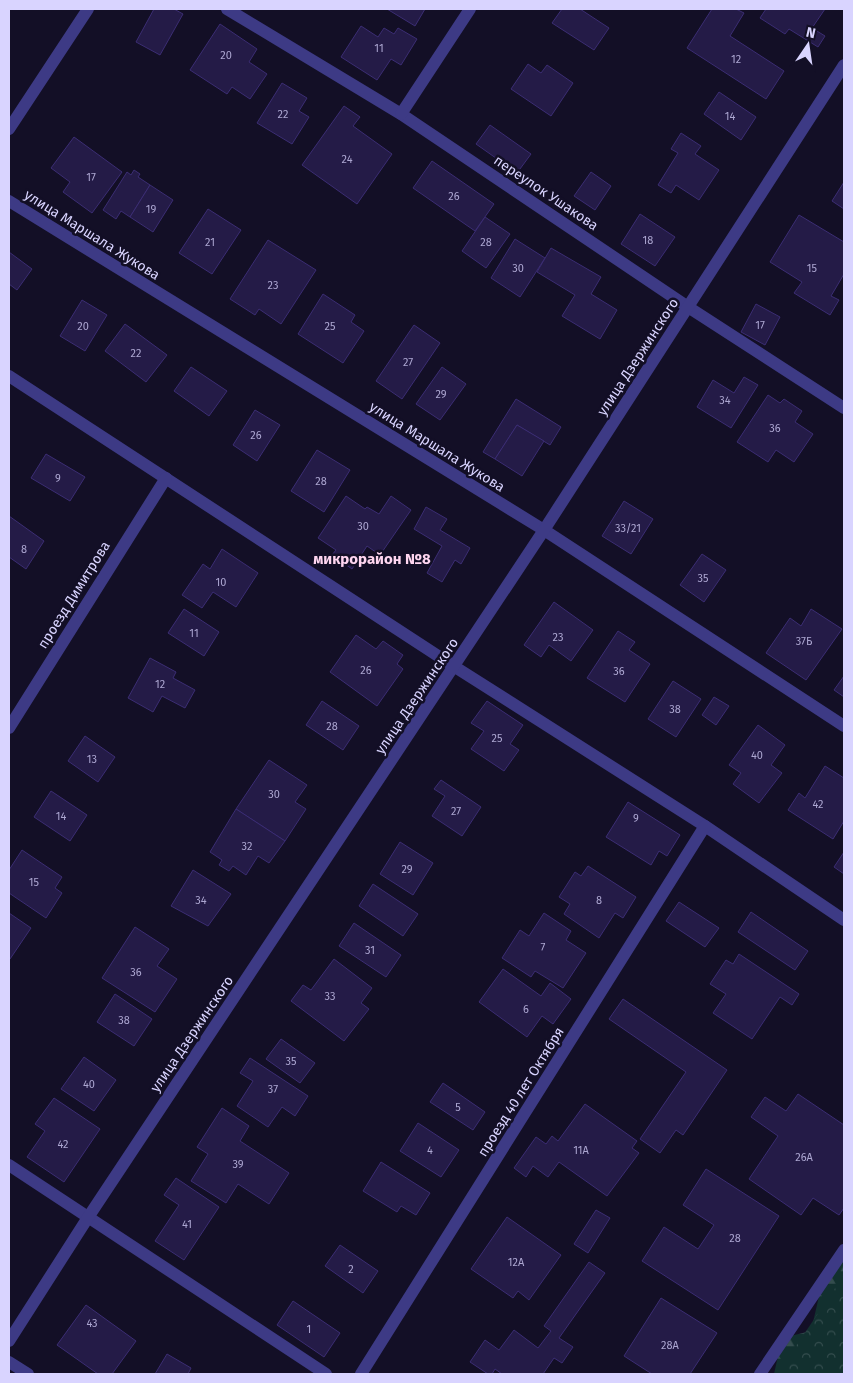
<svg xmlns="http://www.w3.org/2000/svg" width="853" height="1383" viewBox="0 0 853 1383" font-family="'Fira Sans',sans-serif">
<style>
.forest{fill:url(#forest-firs)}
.park{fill:url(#park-crowns)}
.building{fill:#241b47;stroke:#3b2d73}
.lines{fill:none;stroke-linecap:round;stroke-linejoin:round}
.minor{stroke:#3d3a85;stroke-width:12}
.labels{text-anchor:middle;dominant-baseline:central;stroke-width:5;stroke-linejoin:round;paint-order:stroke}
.number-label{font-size:11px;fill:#aca6d1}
.street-label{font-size:14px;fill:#d9d4ff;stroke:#130f26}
.neighbourhood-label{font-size:15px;font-weight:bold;fill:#ffd6f0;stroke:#130f26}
</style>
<defs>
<pattern id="forest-firs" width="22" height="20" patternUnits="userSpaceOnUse" patternTransform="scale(1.25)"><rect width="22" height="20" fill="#12302f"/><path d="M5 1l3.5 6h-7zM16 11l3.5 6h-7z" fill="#344d4e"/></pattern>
<pattern id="park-crowns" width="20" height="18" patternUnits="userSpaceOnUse" patternTransform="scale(1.25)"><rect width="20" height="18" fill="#12302f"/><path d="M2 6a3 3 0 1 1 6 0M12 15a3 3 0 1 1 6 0" fill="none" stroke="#344d4e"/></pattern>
</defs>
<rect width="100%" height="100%" fill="#130f26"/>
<polygon class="forest" points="844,1254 844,1374 774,1374 782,1338 811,1331 820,1292"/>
<polygon class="park" points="844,1275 844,1374 777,1374"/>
<g class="building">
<polygon points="154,9 174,9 183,14 160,55 136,42"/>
<polygon points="387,9 425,9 415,26"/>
<polygon points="562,9 580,9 609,28 594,50 552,23"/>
<polygon points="712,9 736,9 744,13 730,36 784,71 766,99 687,48"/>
<polygon points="766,9 825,9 812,28 825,36 818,47 789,29 785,34 760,18"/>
<polygon points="220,24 257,49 249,62 267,74 250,99 232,87 227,94 190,70"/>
<polygon points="361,26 378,37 384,28 394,34 398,28 417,39 401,65 391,59 377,80 341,57"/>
<polygon points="528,64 541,73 547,65 573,83 551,116 511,89"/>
<polygon points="282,83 307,98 299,111 309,117 292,144 257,123"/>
<polygon points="719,92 756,117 741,140 704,114"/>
<polygon points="344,106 360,117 353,126 392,154 357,204 302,165"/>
<polygon points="490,125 531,154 517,173 476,144"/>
<polygon points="681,133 701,146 695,154 719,170 699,200 676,185 671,193 658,185 678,153 671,149"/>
<polygon points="74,137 122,172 92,213 63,192 70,182 51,168"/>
<polygon points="432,161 494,204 475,231 413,188"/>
<polygon points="134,170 140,174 138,177 150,185 130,217 121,211 116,219 103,210 127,172 131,175"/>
<polygon points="591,172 611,186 595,210 574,196"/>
<polygon points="844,182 844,209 832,201"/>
<polygon points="150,185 173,200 153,232 130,217"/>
<polygon points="208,209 241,230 212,274 179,253"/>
<polygon points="640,214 675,237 655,266 621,244"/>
<polygon points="799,215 844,242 844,274 831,296 839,300 830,315 794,293 802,282 770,262"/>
<polygon points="485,217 510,234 486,268 462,251"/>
<polygon points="515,239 545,258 520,297 491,278"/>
<polygon points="268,240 316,270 281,324 259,309 255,315 230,299"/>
<polygon points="551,248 601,277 591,294 617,310 600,339 562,316 575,295 537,272"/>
<polygon points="9,252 32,269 17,290 9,284"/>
<polygon points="323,294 355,315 351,322 364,331 343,363 298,334"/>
<polygon points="82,300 107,315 85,351 60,336"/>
<polygon points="756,304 780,317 765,345 741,332"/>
<polygon points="125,324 167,355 146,382 105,351"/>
<polygon points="414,325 440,343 402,399 376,381"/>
<polygon points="191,367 227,391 209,416 174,391"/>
<polygon points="442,367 466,384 440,420 416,404"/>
<polygon points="744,377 758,385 731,428 697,407 713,380 734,393"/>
<polygon points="768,395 780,403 784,399 802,411 795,422 813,434 794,462 776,450 768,462 737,442"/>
<polygon points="516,399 561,427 550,445 517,425 495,459 483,452"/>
<polygon points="255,410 280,425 257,461 233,445"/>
<polygon points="517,425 544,441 522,476 495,459"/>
<polygon points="317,450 350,470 324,512 291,491"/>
<polygon points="46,454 85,477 70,501 31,478"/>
<polygon points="346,496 365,509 367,507 379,514 391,496 411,510 380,555 367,546 352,569 332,555 336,550 318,538"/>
<polygon points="624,501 653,519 631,554 602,536"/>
<polygon points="426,507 447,519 440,530 470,548 461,564 455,560 442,582 427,573 442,546 414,529"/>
<polygon points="9,516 44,541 26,569 9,557"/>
<polygon points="222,549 258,573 236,607 213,592 202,608 182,595 203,564 210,569"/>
<polygon points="702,554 726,570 704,602 680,585"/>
<polygon points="554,602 593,630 571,661 549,645 541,657 524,645"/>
<polygon points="184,609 219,632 204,656 168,633"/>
<polygon points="811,609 842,629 806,680 766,653 790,618 801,626"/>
<polygon points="618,631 635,642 629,650 650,664 625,702 587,678"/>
<polygon points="356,635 376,649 383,641 403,655 397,664 403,669 377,706 330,672"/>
<polygon points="150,658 176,672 173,678 195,690 185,708 162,696 153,712 128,698"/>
<polygon points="844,676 844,697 834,690"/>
<polygon points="673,681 701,699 676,737 648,719"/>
<polygon points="714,697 729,706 716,725 702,715"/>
<polygon points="322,701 359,726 343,750 306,725"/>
<polygon points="487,701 523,725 510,744 519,750 504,771 471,749 484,731 471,723"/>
<polygon points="758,725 785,745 771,765 782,773 759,803 733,784 741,773 729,765"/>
<polygon points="85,736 115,757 98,782 68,761"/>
<polygon points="269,760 307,785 295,802 306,809 285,841 236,809"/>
<polygon points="825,766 844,778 844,821 833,839 788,810 799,793 805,798"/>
<polygon points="441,780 481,807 462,836 432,816 445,796 434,789"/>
<polygon points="51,791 87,815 70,841 34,817"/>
<polygon points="628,802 680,835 667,856 659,851 651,865 606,837"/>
<polygon points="236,809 285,841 269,863 258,856 246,875 233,866 229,871 219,865 222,860 210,852"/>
<polygon points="400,842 433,863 413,895 380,874"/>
<polygon points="22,850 62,877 55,888 62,893 46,918 9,893 9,870"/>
<polygon points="844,852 844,874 834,867"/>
<polygon points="588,866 636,897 623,918 615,913 599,938 564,914 570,904 559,897 575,872 581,876"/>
<polygon points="193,870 231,894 208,926 171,906"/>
<polygon points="373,884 418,914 403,936 359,906"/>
<polygon points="679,902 719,928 705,947 666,921"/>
<polygon points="751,912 808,951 795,970 738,932"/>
<polygon points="9,913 31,928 10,959 9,958"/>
<polygon points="544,913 571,931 566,940 586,953 563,988 535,971 531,977 502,958 520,930 529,936"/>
<polygon points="354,923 401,955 386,977 339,946"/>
<polygon points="135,927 169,949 157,966 177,979 155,1012 102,978"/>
<polygon points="739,954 799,994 792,1005 780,997 752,1039 713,1013 726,994 710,984 726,960 733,964"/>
<polygon points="334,959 372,988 361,1003 369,1009 344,1041 291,1001 303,985 311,990"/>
<polygon points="503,969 541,996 550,983 571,999 553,1024 542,1016 527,1037 479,1002"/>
<polygon points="115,994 152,1019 134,1046 97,1022"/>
<polygon points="623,999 727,1070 683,1135 676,1130 660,1153 640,1139 686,1072 609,1019"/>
<polygon points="281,1039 315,1063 300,1083 266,1059"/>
<polygon points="84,1057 116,1080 94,1111 61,1089"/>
<polygon points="250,1058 308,1096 295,1116 282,1107 268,1127 237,1106 253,1081 240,1073"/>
<polygon points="443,1083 485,1112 473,1130 430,1102"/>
<polygon points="798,1094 844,1125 844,1208 839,1215 813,1198 801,1215 749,1179 778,1136 751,1117 765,1097 786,1111"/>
<polygon points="54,1098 100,1129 64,1182 27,1157 45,1131 35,1124"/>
<polygon points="585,1104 637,1141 632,1148 639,1153 607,1196 559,1162 548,1177 533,1166 526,1177 514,1168 536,1137 546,1144 552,1136 558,1141"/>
<polygon points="222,1108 249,1126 240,1141 289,1173 269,1204 238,1184 226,1203 191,1181 208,1154 197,1147"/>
<polygon points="418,1123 459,1150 441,1177 400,1151"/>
<polygon points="381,1162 430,1193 416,1215 401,1206 397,1212 363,1191"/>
<polygon points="706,1169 779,1216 718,1310 642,1261 664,1227 698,1249 714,1225 683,1205"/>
<polygon points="176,1178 219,1207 184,1260 155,1241 179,1205 164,1195"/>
<polygon points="596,1210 610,1218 588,1253 574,1244"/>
<polygon points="507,1217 561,1255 529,1300 518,1291 513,1298 471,1269"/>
<polygon points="340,1245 378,1271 363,1293 325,1266"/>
<polygon points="589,1262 605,1273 559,1338 573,1347 562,1363 554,1358 543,1374 502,1374 495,1369 492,1374 488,1374 470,1362 485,1340 499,1350 514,1330 538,1348 551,1331 544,1326"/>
<polygon points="661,1298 717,1333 690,1374 652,1374 624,1356"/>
<polygon points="293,1301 340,1333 324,1357 277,1325"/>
<polygon points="86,1305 136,1341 112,1374 98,1374 57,1345"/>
<polygon points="167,1354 191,1368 188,1374 155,1374"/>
</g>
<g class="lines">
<g class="minor">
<polyline points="227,9 401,114 688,307 844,408"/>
<polyline points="401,114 470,9"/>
<polyline points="9,129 88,9"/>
<polyline points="9,201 544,530 844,726"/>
<polyline points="9,376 455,667 705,826 844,920"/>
<polyline points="9,728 166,478"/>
<polyline points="9,1165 326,1374"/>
<polyline points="9,1341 87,1219 544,530 844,65"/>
<polyline points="9,1362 28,1374"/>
<polyline points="361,1374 705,826"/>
<polyline points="760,1374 844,1250"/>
</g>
</g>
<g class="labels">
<g class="number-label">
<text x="379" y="48">11</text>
<text x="226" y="55">20</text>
<text x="736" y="59">12</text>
<text x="283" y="114">22</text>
<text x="730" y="116">14</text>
<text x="347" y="159">24</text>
<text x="91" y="177">17</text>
<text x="454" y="196">26</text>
<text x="151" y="209">19</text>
<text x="648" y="240">18</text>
<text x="210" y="242">21</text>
<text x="486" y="242">28</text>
<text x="518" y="268">30</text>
<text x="812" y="268">15</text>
<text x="273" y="285">23</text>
<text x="760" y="325">17</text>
<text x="83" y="326">20</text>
<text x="330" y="326">25</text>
<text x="136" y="353">22</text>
<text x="408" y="362">27</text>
<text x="441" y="394">29</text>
<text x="725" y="400">34</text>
<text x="775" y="428">36</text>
<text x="256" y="435">26</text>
<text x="58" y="478">9</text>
<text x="321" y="481">28</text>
<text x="363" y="526">30</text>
<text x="628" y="528">33/21</text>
<text x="24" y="549">8</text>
<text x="703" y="578">35</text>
<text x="221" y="582">10</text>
<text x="194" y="633">11</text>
<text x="558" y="637">23</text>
<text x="804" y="641">37Б</text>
<text x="366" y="670">26</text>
<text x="619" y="671">36</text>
<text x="160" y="684">12</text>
<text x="675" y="709">38</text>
<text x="332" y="726">28</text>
<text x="497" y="738">25</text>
<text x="757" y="755">40</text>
<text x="92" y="759">13</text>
<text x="274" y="794">30</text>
<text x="818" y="804">42</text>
<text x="456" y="811">27</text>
<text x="61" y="816">14</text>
<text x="636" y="818">9</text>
<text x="247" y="846">32</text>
<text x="407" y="869">29</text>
<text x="34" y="882">15</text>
<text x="201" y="900">34</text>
<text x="599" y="900">8</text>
<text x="543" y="947">7</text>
<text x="370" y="950">31</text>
<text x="136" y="972">36</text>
<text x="330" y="996">33</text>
<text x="526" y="1009">6</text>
<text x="124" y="1020">38</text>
<text x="291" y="1061">35</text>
<text x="89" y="1084">40</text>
<text x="273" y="1089">37</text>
<text x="458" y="1107">5</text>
<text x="63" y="1144">42</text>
<text x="430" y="1150">4</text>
<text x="581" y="1150">11А</text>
<text x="804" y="1157">26А</text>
<text x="238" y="1164">39</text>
<text x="187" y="1224">41</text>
<text x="735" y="1238">28</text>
<text x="516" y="1262">12А</text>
<text x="351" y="1269">2</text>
<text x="92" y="1323">43</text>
<text x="309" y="1329">1</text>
<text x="670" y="1345">28А</text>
</g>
<g class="street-label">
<text transform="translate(546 193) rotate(34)">переулок Ушакова</text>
<text transform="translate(92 235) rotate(32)">улица Маршала Жукова</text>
<text transform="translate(638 357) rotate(-57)">улица Дзержинского</text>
<text transform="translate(437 447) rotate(32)">улица Маршала Жукова</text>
<text transform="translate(74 595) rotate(-58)">проезд Димитрова</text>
<text transform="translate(417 696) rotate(-56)">улица Дзержинского</text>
<text transform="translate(192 1034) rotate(-56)">улица Дзержинского</text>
<text transform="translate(521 1092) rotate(-58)">проезд 40 лет Октября</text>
</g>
<g class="neighbourhood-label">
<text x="372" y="559">микрорайон №8</text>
</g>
</g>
<rect width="853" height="1383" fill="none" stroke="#d9d4ff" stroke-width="20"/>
<g transform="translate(808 45) rotate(13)" stroke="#130f26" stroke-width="4" paint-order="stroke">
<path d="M0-4L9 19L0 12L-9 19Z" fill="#d9d4ff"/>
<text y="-8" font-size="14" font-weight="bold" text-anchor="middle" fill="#d9d4ff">N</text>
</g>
</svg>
